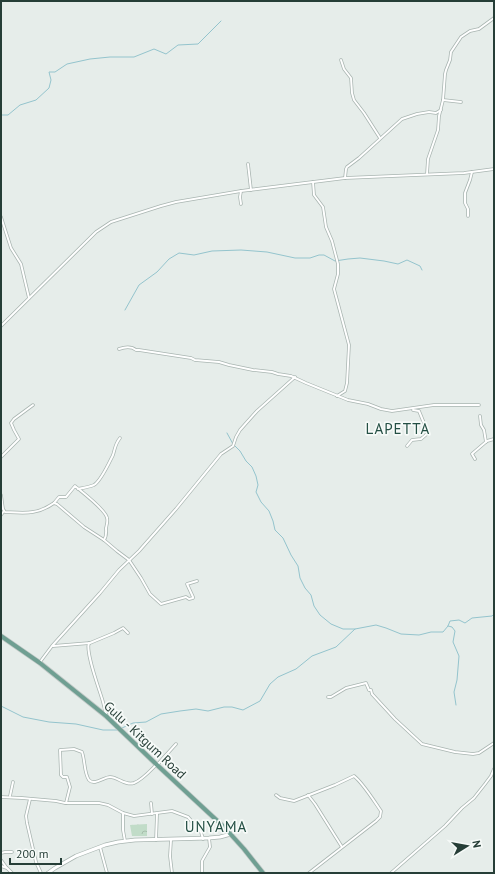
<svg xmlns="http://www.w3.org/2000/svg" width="495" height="874" viewBox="0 0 495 874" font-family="'PT Sans',sans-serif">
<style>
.park{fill:url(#park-crowns)}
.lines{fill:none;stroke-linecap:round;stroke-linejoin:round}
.stream{stroke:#94c4cd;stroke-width:1}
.minor-casing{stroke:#a9b5b1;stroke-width:3.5}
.tertiary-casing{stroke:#a9b5b1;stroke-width:4.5}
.primary-casing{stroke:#c2c9c7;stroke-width:5.5}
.minor{stroke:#fff;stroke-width:2}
.tertiary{stroke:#fff;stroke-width:3}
.primary{stroke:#6f9f92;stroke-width:4}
.labels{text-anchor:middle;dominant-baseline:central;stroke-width:3.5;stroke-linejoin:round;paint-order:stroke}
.street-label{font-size:13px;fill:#263e37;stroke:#f6faf8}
.quarter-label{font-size:15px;letter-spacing:1px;fill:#244f44;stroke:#f6faf8}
</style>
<defs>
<pattern id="park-crowns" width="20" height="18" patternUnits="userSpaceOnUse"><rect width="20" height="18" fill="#c1dcc8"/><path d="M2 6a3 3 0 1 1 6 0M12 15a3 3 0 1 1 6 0" fill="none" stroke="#a6beac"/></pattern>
</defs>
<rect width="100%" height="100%" fill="#e6edea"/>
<polygon class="park" points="147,824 147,836 132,836 130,825"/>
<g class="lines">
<g class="stream">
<polyline points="1,115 8,115 20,105 36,100 49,88 51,80 49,72 55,72 67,64 90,59 110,57 134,57 154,49 166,54 178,45 198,44 221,21"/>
<polyline points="125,310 139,285 157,272 169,259 179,253 194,255 212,251 241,250 267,252 295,258 310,258 319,255 324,255 335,261 348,259 360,258 384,261 398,264 407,260 420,266 422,270"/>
<polyline points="227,433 233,444 240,451 246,461 252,467 256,476 258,485 256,492 261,502 269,511 273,521 275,530 283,538 291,555 298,566 300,578 305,588 311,595 314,606 320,615 331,624 343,629 355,629"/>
<polyline points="448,626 452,627 455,631 453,642 459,656 457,680 454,692 456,705"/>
<polyline points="1,706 23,717 49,722 76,724 103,730 118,730"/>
<polyline points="122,728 133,723 146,722 161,714 180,711 196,709 208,711 224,707 232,707 243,710 260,701 270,684 278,677 296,669 312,656 336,647 355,629 376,625 386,628 401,634 419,635 431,632 443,632 448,626 450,621 459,620 465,623 472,618 492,616 494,614"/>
</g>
<g class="minor-casing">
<g id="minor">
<polyline points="341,60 344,69 351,78 352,93 354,100 364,113 380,138"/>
<polyline points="443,100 461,102"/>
<polyline points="248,164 251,190"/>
<polyline points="427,174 428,159 438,130 439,116 443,100 445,74 446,70 450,60 451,52 461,37 470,31 479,29 494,18"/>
<polyline points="345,178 346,169 347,167 359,158 402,119 417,114 429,112 436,113 441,110"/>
<polyline points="313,182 314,195 323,207 326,227 332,241 338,264 338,274 334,289 349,345 347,383 345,391 337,396"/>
<polyline points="241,204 240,197 241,191"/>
<polyline points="468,216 468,209 465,203 465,193 470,180 472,172"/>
<polyline points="1,217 11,248 21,264 29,298"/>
<polyline points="1,326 96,232 111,222 161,206 176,202 241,191 345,178 464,173 494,169"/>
<path d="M119 349C125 347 131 346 136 350H139L191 358 195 360 219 362 229 365 253 370 272 372 278 374 291 376 306 383 348 400 368 404 381 409 392 411 434 405H479"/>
<polyline points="480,416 481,425 484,430 486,442"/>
<polyline points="407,446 412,440 421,439 428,433 419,411 413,410"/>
<polyline points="1,457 19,439 14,430 11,423 14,419 33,405"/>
<polyline points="475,459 472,454 473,453 487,441 494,439"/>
<path d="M78 489C83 488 89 487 94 485 101 481 109 463 113 455 115 449 115 444 120 438"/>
<path d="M1 495 3 509 5 512C25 513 37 515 54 503L57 504 84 527 104 540 117 551 129 560"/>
<path d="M54 503 59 497H66L75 486C82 492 106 510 107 518 108 521 107 524 106 528 106 532 107 536 104 540"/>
<polyline points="1,515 4,511"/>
<polyline points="129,560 141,578 150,594 161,604 186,597 189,599 193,598 193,597 187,584 197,581"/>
<path d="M89 643C85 652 100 691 103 702 104 706 105 710 106 714"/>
<polyline points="53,646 90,643 114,633 123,628 128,633"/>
<polyline points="40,662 52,646 100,593 119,570 139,551 176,509 221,454 233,446 236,437 240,430 257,411 295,377"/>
<polyline points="328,697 331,697 346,688 366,683 369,690 371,690 372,694 395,719 422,744 455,752 473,754 479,753 494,743"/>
<polyline points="158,764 176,744"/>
<path d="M276 795 280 798 294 801 335 785 354 776C363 783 374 801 381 811L380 817 376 821 309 873"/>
<polyline points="308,795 315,804 342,847"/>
<polyline points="10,796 13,782"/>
<polyline points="1,797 22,798 56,801 65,803 99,803 108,805 123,813 134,816 172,811 188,817 201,832 203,839"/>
<polyline points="30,799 26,816 27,823 36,862 41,873"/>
<path d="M66 803 70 787 67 777H63L61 775 60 750 74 749 82 752C85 760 84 773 89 780 94 786 104 777 110 777 118 777 125 786 134 783 142 780 150 771 156 765"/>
<polyline points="151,803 152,814"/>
<polyline points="123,813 123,830 125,841"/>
<polyline points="156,840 157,814"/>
<polyline points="171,840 170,856 172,873"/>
<polyline points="100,847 107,873"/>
<polyline points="1,853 5,852 12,852"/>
<polyline points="1,860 6,867"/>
<polyline points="1,866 7,868 12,873"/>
<polyline points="202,873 202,861 210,847 209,838"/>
<polyline points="391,873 445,826 462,808 474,798 485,784 491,776 494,769"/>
</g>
</g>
<g class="tertiary-casing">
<polyline id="tertiary" points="48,873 55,868 76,856 105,845 118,842 135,840 209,838 220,837 231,834"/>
</g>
<g class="primary-casing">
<polyline id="primary" points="1,636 40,663 106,716 156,764 225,828 244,849 263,873"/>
</g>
<use href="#minor" class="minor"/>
<use href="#tertiary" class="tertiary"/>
<use href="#primary" class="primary"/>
</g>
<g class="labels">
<g class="street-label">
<text transform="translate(145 740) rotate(43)">Gulu - Kitgum Road</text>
</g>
<g class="quarter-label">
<text x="398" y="428">LAPETTA</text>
<text x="216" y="826">UNYAMA</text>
</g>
</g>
<rect width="495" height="874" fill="none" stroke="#263e37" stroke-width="4"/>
<g transform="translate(467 846) rotate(79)" stroke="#f6faf8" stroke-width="3" paint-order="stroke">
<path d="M0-3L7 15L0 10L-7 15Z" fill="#263e37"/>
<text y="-6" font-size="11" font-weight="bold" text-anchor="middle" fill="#263e37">N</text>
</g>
<path d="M10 858v6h51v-6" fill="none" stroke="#263e37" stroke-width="2"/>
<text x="16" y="858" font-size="12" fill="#263e37" stroke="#f6faf8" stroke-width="3" paint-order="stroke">200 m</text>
</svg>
